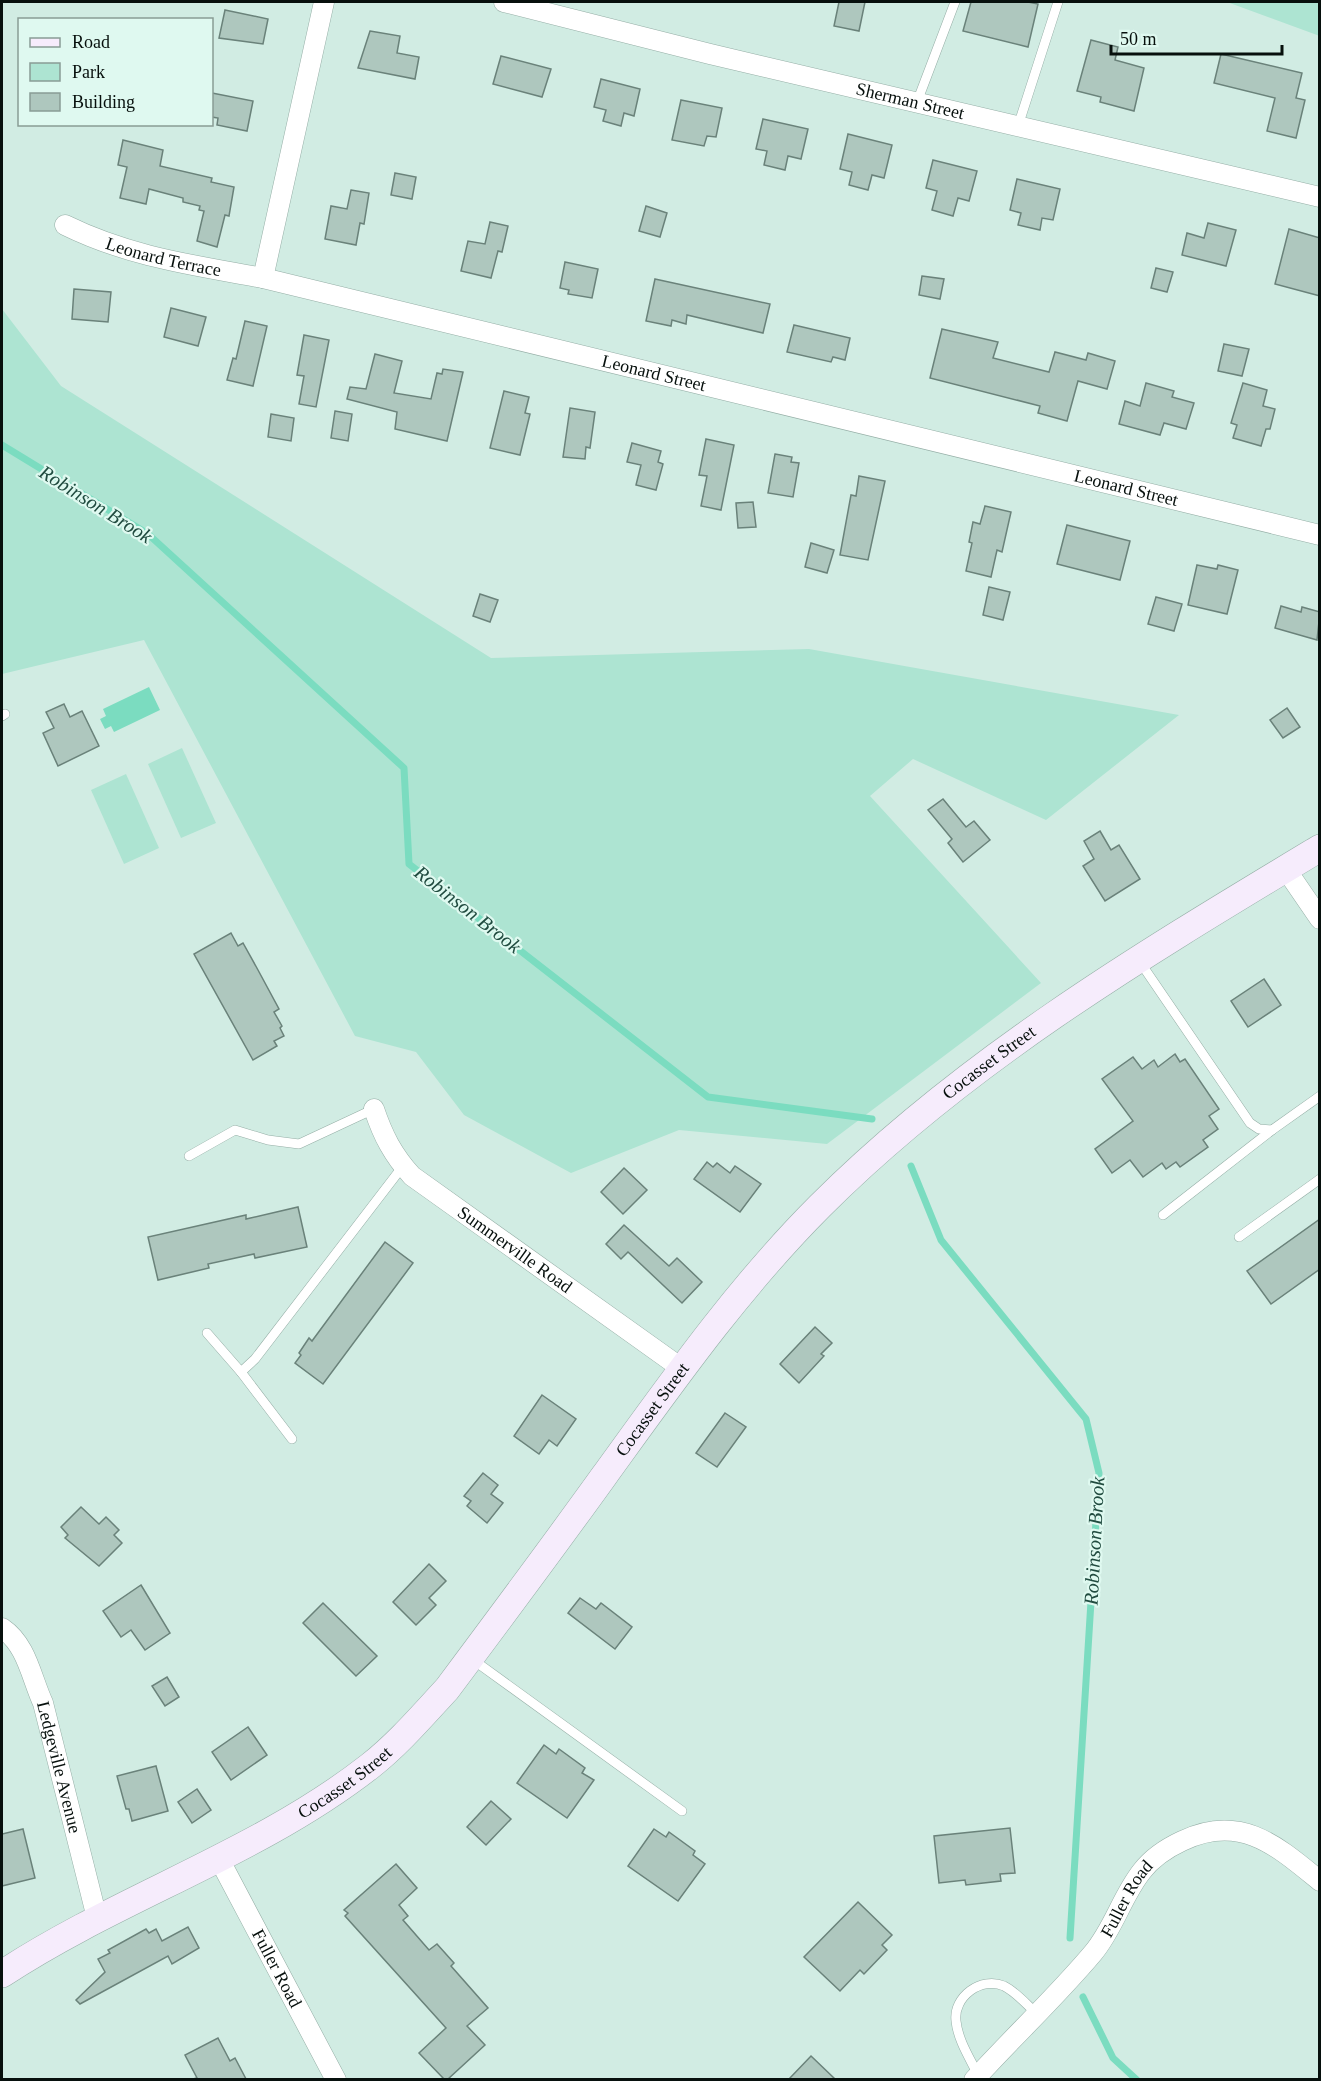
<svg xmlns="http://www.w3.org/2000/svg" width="1321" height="2081" viewBox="0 0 1321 2081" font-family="Georgia,serif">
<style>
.green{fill:#ade4d2}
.water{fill:#7bdcc0}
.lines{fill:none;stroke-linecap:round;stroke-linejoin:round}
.stream{stroke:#7bdcc0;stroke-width:7}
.building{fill:#aec7be;stroke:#6a827a;stroke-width:1.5}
.lane-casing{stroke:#95aea6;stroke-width:10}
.street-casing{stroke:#95aea6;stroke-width:21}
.secondary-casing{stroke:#95aea6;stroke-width:28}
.lane{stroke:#fff;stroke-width:9}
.street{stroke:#fff;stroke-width:20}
.secondary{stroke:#f6ecfc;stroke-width:27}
.labels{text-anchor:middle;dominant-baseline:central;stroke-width:4.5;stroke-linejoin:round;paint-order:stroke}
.street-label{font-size:18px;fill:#07100d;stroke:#dff9f0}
.water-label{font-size:20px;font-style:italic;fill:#214c40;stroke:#dff9f0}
</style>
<rect width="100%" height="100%" fill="#d1ece3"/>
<g class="green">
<polygon points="1227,2 1319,2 1319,36 1317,35"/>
<polygon points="2,309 61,386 491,658 809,649 1179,715 1046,820 913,759 870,796 1041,983 827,1144 679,1130 571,1173 464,1115 416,1052 355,1036 144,640 2,674"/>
<polygon points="182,748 216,823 181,838 148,764"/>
<polygon points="126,774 159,848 124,864 91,790"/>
</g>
<polygon class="water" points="149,687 160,710 114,732 111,726 105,729 100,719 106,716 103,709"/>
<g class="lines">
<g class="stream">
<polyline points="2,445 148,534 404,768 409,864 708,1097 872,1119"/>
<polyline points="911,1166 941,1240 1086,1419 1099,1473 1070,1938"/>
<polyline points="1083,1997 1113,2058 1137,2080"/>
</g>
</g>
<g class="building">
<polygon points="839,2 865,2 859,31 834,26"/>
<polygon points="971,2 1028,2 1038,4 1028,47 963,31"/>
<polygon points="225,10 268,19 263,44 219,38"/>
<polygon points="370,31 400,36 397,53 419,57 415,79 358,68"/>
<polygon points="1091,40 1118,47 1115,60 1144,68 1134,111 1100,102 1101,97 1077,91"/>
<polygon points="1221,54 1302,73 1296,98 1305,100 1296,138 1267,131 1275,98 1214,83"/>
<polygon points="501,56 551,69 542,97 493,84"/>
<polygon points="601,79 640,89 634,116 624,113 621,126 603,121 606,110 594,107"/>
<polygon points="212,93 253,101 247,131 217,125 218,118 212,117"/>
<polygon points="681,100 722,108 716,137 707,136 704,146 672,140"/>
<polygon points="763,119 808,129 801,159 788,156 785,170 764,165 767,151 756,149"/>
<polygon points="848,134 892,145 884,178 872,175 868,190 849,185 852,172 840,169"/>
<polygon points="123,140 163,150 160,166 212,178 211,182 234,187 229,216 225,215 217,247 197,241 204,211 199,210 200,206 183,202 183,198 149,189 146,204 120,198 127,167 118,165"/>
<polygon points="933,160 977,171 969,201 958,198 953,216 932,210 937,191 926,188"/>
<polygon points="395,173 416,177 412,199 391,195"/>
<polygon points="1017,179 1060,189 1053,220 1042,218 1040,230 1018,225 1021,213 1010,210"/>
<polygon points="351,190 369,193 364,224 360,223 356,245 325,239 331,206 347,209"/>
<polygon points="646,206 667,213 660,237 639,231"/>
<polygon points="490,222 508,226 502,252 498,251 491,278 461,271 468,241 485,244"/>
<polygon points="1208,223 1236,230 1226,266 1182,255 1187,233 1204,238"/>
<polygon points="1289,229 1320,238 1320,296 1275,284"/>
<polygon points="565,262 598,269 592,298 568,294 569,290 560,288"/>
<polygon points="1156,268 1173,272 1167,292 1151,288"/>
<polygon points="922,276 944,279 940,299 919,295"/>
<polygon points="655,279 770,304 763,333 687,315 686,324 672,320 671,326 646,321"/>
<polygon points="74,289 111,292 108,322 72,319"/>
<polygon points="171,308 206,317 198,346 164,337"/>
<polygon points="245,321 267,326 253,386 227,380 233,358 236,359"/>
<polygon points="794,325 850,338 845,360 833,357 831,362 787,352"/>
<polygon points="942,329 998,342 993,358 1049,372 1055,352 1086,360 1088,353 1115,361 1107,389 1078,381 1067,421 1038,413 1040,406 930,378"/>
<polygon points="304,335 329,340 316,407 299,404 304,376 297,375"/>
<polygon points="1224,344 1249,349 1242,376 1218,371"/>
<polygon points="375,354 402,361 394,393 431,399 437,373 442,374 443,369 463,372 447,441 395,429 397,412 347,399 350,387 366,389"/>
<polygon points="1146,383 1174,391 1172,397 1194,403 1186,429 1164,423 1160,435 1119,424 1125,401 1140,406"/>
<polygon points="1243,383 1267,390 1263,406 1275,409 1270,429 1266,429 1261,446 1233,438 1237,425 1231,423"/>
<polygon points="504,391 529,397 525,413 530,414 520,455 490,448"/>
<polygon points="570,408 595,412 590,448 586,447 585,459 563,457"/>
<polygon points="335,411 352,414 348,441 331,438"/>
<polygon points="271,414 294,418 291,441 268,437"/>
<polygon points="706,439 734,445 721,510 701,506 707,476 699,475"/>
<polygon points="632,443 661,451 658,462 663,464 656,490 636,485 641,465 627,462"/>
<polygon points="775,454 792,457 791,462 799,463 793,497 768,493"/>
<polygon points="859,476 885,481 868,560 840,555 851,495 856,496"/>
<polygon points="753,502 756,527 738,528 736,503"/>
<polygon points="985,506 1011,512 1002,552 997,550 991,577 966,571 972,543 969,542 973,522 980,524"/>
<polygon points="1067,525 1130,541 1120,580 1057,564"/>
<polygon points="811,543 834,550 827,573 805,567"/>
<polygon points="1197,565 1217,569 1218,565 1238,570 1227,614 1188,605"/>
<polygon points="989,587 1010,592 1003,620 983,615"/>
<polygon points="480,594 498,600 490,622 473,616"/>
<polygon points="1156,597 1182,604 1174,631 1148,624"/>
<polygon points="1281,606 1301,612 1302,607 1320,612 1317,640 1275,628"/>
<polygon points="64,704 70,717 82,711 99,746 58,766 43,733 54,728 46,712"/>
<polygon points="1287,708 1300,727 1283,738 1270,720"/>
<polygon points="943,799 966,827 974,821 990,840 963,862 948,843 952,839 928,810"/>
<polygon points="1100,831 1111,850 1119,845 1140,879 1105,901 1083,866 1094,859 1084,841"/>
<polygon points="231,933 238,946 243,943 258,970 279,1009 274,1012 282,1026 280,1028 284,1036 274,1041 277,1046 253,1060 194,954"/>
<polygon points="1264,979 1281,1005 1248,1027 1231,1001"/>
<polygon points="1175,1054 1180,1062 1185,1059 1219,1109 1209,1116 1218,1129 1203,1140 1208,1147 1180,1167 1176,1162 1166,1169 1162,1163 1143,1177 1130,1160 1112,1173 1095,1149 1133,1121 1102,1079 1133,1057 1142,1069 1154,1060 1158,1067"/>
<polygon points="707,1162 713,1167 717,1163 730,1173 735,1166 761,1184 740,1212 694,1179"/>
<polygon points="624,1168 647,1190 623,1214 601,1192"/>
<polygon points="298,1207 307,1247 255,1258 254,1254 208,1264 209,1268 158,1280 148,1237 246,1215 246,1219"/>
<polygon points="1320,1219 1320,1269 1271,1304 1247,1271"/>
<polygon points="624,1225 669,1266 677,1258 702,1282 682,1303 628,1252 621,1259 606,1244"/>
<polygon points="385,1242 413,1263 323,1384 295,1363 301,1355 299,1353 309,1338 312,1341"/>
<polygon points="815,1327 832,1343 821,1354 824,1356 799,1383 780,1364"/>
<polygon points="542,1395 576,1419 557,1446 549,1440 539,1454 514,1436"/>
<polygon points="725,1413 746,1427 717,1467 696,1453"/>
<polygon points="483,1473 498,1485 491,1494 503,1503 487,1523 467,1506 471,1501 464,1496"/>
<polygon points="81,1507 99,1524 106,1517 119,1530 114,1535 122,1543 99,1566 65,1538 68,1535 61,1527"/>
<polygon points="429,1564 446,1581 429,1598 436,1605 416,1625 393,1602"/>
<polygon points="141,1585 170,1633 145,1650 131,1630 121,1637 103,1611"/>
<polygon points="580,1598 596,1609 601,1603 632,1627 615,1649 568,1613"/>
<polygon points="323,1603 377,1656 356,1676 303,1623"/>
<polygon points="167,1677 179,1697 165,1706 152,1686"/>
<polygon points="248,1727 267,1755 231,1780 212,1752"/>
<polygon points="544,1745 556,1754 559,1749 585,1768 582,1773 594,1780 567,1818 517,1783"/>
<polygon points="156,1766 168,1811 132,1821 129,1809 126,1809 117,1776"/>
<polygon points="197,1789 211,1810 192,1823 178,1802"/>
<polygon points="491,1801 511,1819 486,1845 467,1827"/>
<polygon points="1010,1828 1015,1873 1000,1874 1001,1881 966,1885 965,1880 939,1883 934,1836"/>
<polygon points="23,1829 35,1878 2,1886 2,1834"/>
<polygon points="654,1829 666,1837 669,1832 695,1851 693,1855 705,1864 678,1901 628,1866"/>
<polygon points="396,1864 417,1888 399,1905 408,1916 403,1920 429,1950 437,1944 454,1963 451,1966 488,2008 467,2026 485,2045 448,2079 444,2079 419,2053 446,2028 345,1916 348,1913 344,1910"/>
<polygon points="858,1902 892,1935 882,1945 887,1950 864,1974 860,1970 840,1991 804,1957"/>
<polygon points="188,1927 199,1948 172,1964 168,1956 80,2004 76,2000 105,1972 98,1959 110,1953 108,1950 146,1929 149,1933 156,1929 162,1941"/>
<polygon points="218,2038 230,2061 235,2058 246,2079 193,2079 197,2078 185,2055"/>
<polygon points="811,2056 835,2079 789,2079"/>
</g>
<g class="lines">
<g class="lane-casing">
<g id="lane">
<polyline points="917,102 955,2"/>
<polyline points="1018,126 1058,2"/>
<polyline points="2,716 5,714"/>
<polyline points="1140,962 1250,1123 1259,1129 1272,1130 1320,1096"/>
<polyline points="189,1156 235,1130 268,1140 299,1144 374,1109"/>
<polyline points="1163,1215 1272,1130"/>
<polyline points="1239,1237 1320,1179"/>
<polyline points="207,1333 241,1372 255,1359 403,1166"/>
<polyline points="241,1372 292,1439"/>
<polyline points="472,1659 682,1811"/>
<path d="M979 2077C971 2060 958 2041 956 2021 953 1997 981 1976 1004 1986 1016 1992 1026 2004 1036 2013"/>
</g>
</g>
<g class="street-casing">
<g id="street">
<path id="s1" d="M504 2 710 54 1320 197"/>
<path id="s2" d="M65 225C130 257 193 265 263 278L1320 535"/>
<polyline points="263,278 324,2"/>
<polyline points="1285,868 1320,919"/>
<path id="s3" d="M374 1109C383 1136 393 1155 412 1176L681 1368"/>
<path id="s4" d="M2 1628C27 1645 31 1677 43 1703L97 1918"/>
<path id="s5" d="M218 1857 336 2080"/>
<path id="s6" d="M974 2080C1013 2037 1056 1997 1093 1953 1114 1928 1122 1896 1142 1871 1152 1858 1167 1848 1182 1841 1240 1813 1276 1845 1320 1881"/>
</g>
</g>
<g class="secondary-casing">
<g id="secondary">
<path id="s7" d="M2 1974C119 1897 259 1853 370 1766 398 1744 422 1716 447 1689 500 1618 553 1547 604 1476 672 1382 738 1288 820 1206 966 1060 1144 954 1320 848"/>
</g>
</g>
<use href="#lane" class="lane"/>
<use href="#street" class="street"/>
<use href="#secondary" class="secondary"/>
</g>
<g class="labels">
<g class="street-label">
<text stroke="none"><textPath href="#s1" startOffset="418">Sherman Street</textPath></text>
<text stroke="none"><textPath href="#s2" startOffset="104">Leonard Terrace</textPath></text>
<text stroke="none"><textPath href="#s2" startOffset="608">Leonard Street</textPath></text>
<text stroke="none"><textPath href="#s2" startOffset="1094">Leonard Street</textPath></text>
<text stroke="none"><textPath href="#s7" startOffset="1365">Cocasset Street</textPath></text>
<text stroke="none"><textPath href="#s3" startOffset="204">Summerville Road</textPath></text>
<text stroke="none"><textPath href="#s7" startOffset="879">Cocasset Street</textPath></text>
<text stroke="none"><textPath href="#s4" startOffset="153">Ledgeville Avenue</textPath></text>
<text stroke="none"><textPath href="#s7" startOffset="393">Cocasset Street</textPath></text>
<text stroke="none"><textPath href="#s6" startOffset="238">Fuller Road</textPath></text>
<text stroke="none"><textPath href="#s5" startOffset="126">Fuller Road</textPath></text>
</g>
<g class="water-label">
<text transform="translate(96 504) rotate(32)">Robinson Brook</text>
<text transform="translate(468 909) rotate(38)">Robinson Brook</text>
<text transform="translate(1094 1541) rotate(-87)">Robinson Brook</text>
</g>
</g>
<rect width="1321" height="2081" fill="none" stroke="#07100d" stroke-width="6"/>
<rect x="18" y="18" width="195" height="108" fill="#dff9f0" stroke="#899c95" stroke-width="1.5"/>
<rect x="30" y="38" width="30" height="9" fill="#f6ecfc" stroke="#899c95" stroke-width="1.5"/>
<text x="72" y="48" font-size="18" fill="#07100d">Road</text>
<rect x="30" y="63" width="30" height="18" fill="#ade4d2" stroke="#899c95" stroke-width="1.5"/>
<text x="72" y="78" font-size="18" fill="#07100d">Park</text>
<rect x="30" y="93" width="30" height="18" fill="#aec7be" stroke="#899c95" stroke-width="1.5"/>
<text x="72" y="108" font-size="18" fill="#07100d">Building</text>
<path d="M1111 45v9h171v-9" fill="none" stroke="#07100d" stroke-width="3"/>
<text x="1120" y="45" font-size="18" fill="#07100d" stroke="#dff9f0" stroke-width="4.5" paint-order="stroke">50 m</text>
</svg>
